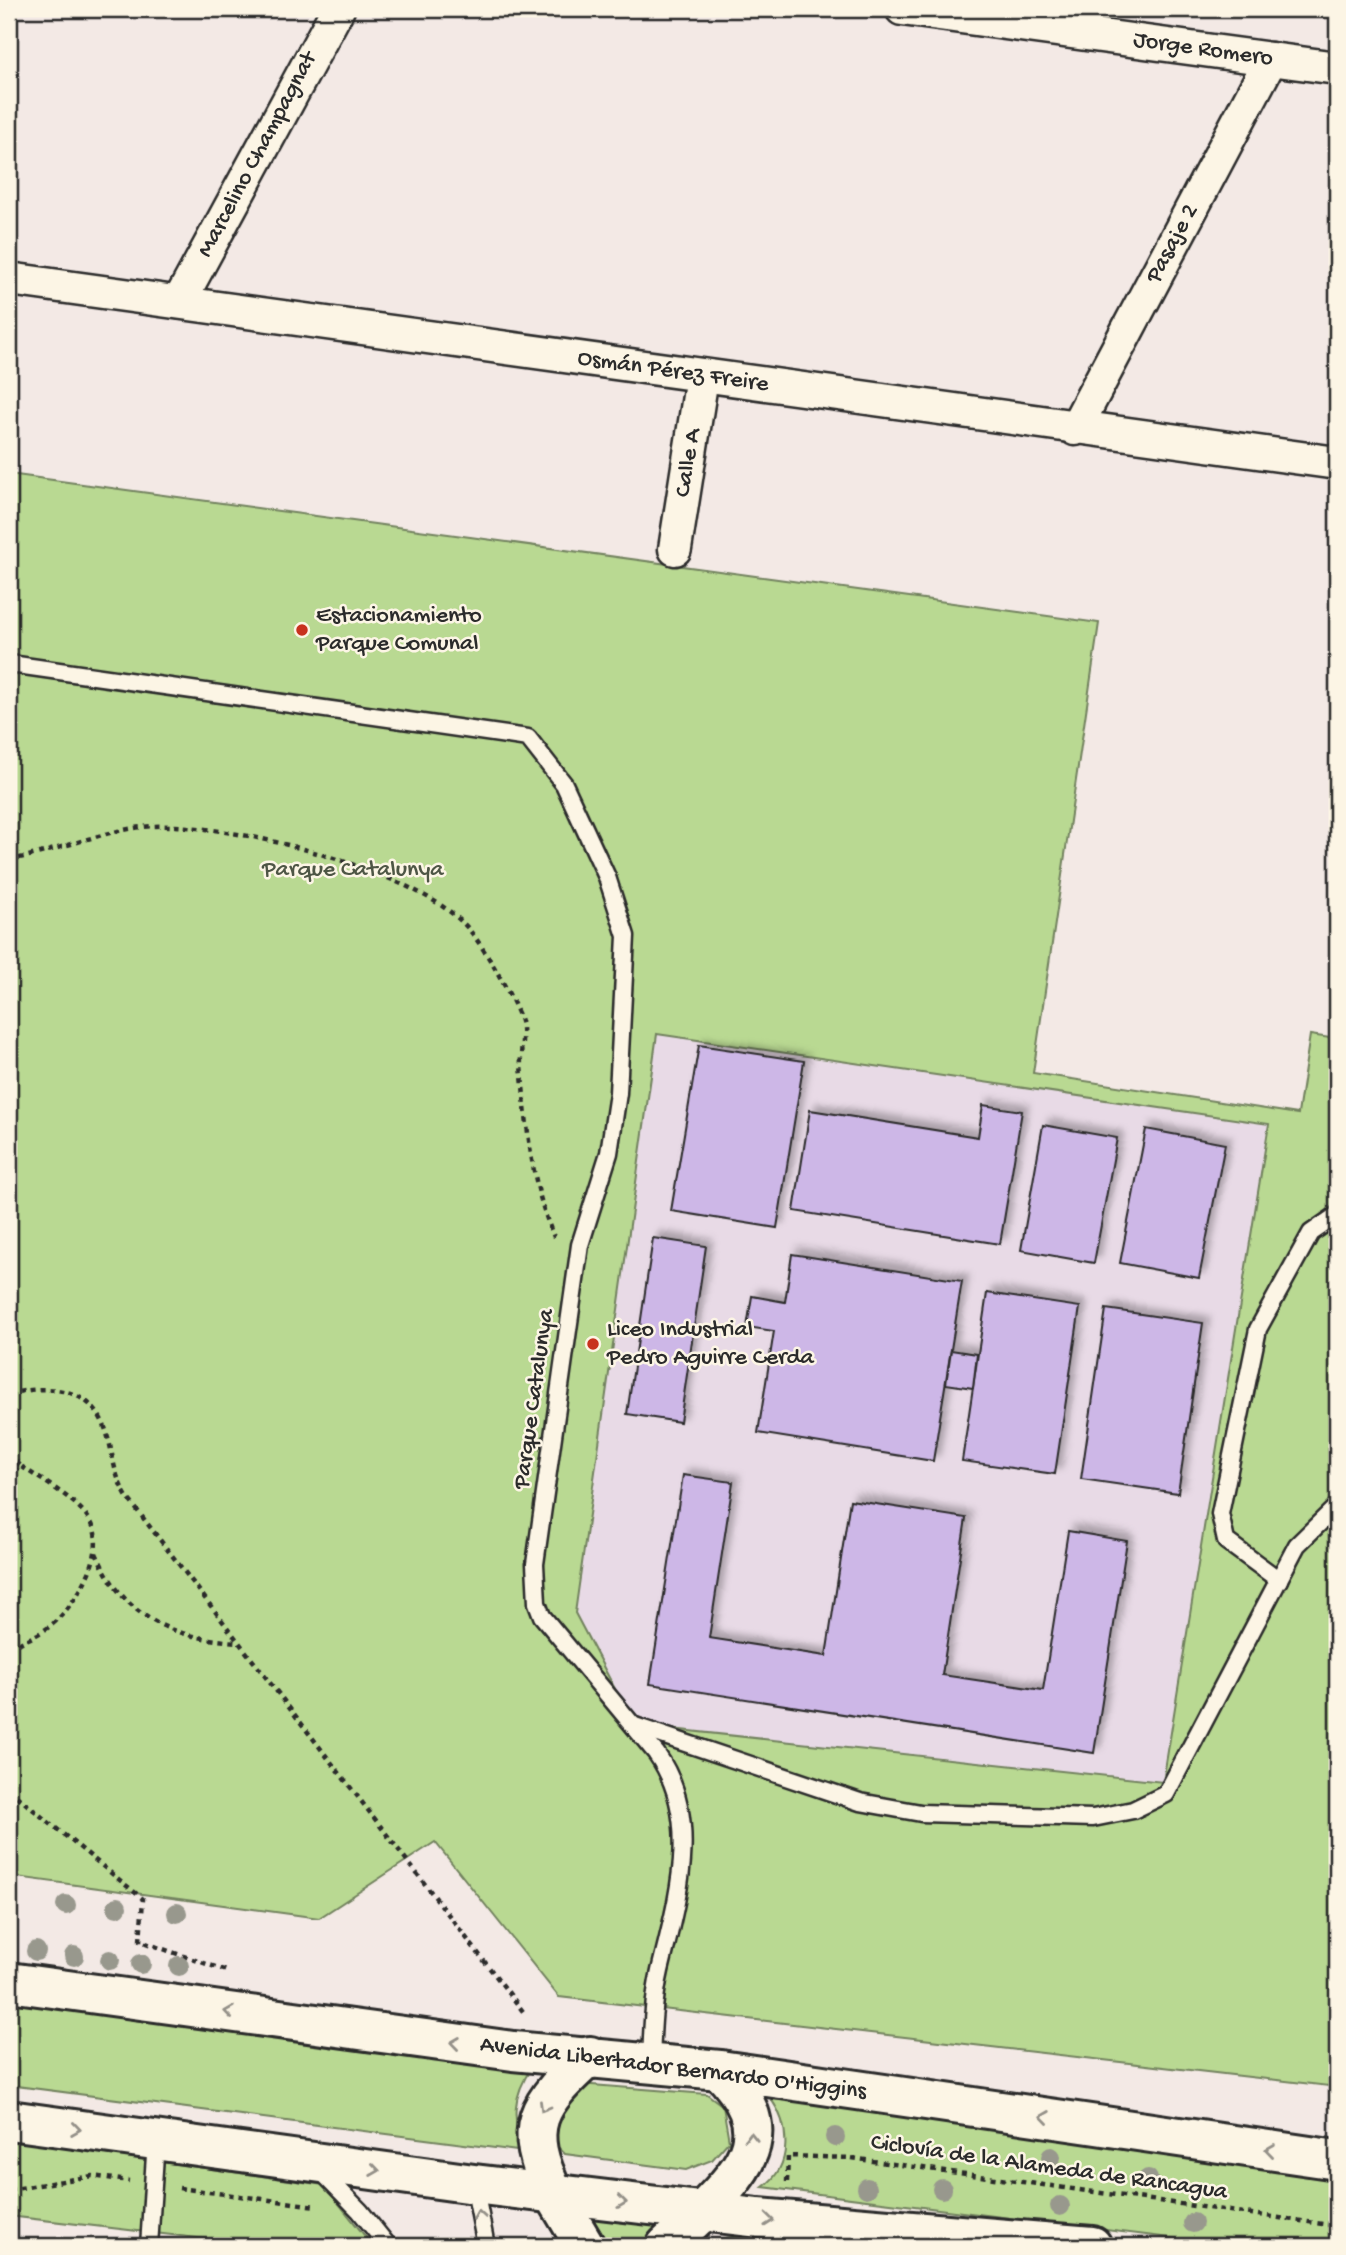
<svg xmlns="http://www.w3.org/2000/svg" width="1346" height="2255" viewBox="0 0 1346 2255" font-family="'Gochi Hand',sans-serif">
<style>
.built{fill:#e8dae6}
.green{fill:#b9d992;stroke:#72825e;stroke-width:2;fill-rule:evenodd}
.building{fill:#cdb7e7;stroke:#2b2b2b;stroke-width:2;filter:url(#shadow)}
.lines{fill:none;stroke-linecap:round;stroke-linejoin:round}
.service-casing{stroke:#2b2b2b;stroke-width:21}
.minor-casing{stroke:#2b2b2b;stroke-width:37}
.secondary-casing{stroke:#2b2b2b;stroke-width:44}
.primary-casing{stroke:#2b2b2b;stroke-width:44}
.path{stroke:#2b2b2b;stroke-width:4.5;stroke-dasharray:5 5;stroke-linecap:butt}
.service{stroke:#fcf5e5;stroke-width:16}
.minor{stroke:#fcf5e5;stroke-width:32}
.secondary{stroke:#fcf5e5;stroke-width:38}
.primary{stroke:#fcf5e5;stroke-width:38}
.tree{fill:#98988d}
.oneway{stroke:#949088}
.poi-dot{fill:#c8321e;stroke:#fcf5e5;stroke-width:2.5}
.labels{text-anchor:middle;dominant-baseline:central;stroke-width:5;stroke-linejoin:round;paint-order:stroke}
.street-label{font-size:24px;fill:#2b2b2b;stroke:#fcf5e5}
.poi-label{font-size:24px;fill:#2b2b2b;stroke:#fcf5e5;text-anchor:start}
.park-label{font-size:24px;fill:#4e5645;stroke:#fcf5e5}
</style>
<defs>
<filter id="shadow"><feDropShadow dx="6" dy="-6" stdDeviation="3.5" flood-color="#0004"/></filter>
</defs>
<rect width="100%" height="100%" fill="#f3e9e5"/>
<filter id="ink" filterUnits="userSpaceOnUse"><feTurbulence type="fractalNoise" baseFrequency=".0143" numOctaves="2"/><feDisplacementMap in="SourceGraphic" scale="14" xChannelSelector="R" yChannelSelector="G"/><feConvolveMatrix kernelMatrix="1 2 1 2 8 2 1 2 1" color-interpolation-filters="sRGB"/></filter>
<g filter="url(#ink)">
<polygon class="built" points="657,1033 1269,1124 1163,1782 634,1725 575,1613"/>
<g class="green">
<path d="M9 474 1099 623 1033 1073 1298 1114 1310 1035 1337 1039V2087L559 1997 435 1842 319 1918 9 1876ZM657 1034 1269 1124 1163 1782 634 1725 575 1613Z"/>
<path d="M9 2000 532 2067C512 2096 511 2121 525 2152L9 2085Z"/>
<polygon points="579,2084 707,2094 723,2106 729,2141 712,2160 686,2170 565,2154 557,2146 548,2121"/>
<path d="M771 2099 894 2111 1337 2172V2246H1234L763 2187C793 2166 790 2126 771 2099Z"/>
<polygon points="9,2140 324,2185 373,2246 266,2246 9,2216"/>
<polygon points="592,2216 675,2227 658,2246 606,2246"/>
<polygon points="750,2234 836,2246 708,2246 721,2239"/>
</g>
<g class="building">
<polygon points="699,1045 804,1061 777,1228 671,1211"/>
<polygon points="983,1105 1022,1111 1000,1244 794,1211 810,1110 978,1137"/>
<polygon points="1043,1125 1117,1138 1094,1263 1021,1250"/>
<polygon points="1146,1129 1225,1144 1199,1278 1120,1263"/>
<polygon points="653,1238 706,1246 680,1422 627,1414"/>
<polygon points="792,1254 962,1281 933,1461 758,1433 774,1331 747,1327 752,1296 785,1302"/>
<polygon points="987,1293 1080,1307 1055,1474 962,1461"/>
<polygon points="1106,1309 1203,1323 1178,1493 1081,1479"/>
<polygon points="951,1350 977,1354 973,1388 946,1384"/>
<polygon points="683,1475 733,1482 709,1638 826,1656 850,1500 966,1518 942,1675 1043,1690 1068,1531 1127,1541 1094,1753 650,1684"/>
</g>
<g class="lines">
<g class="service-casing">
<g id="service">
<path d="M10 664 528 738 564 784 607 877 626 936 618 1093 609 1153 580 1245 535 1564 537 1603 542 1616 656 1753C703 1819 677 1899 660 1971 653 2001 652 2033 651 2063"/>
<polyline points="1279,1580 1226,1541 1220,1514 1258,1329 1311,1233 1337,1215"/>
<polyline points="635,1726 860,1802 921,1813 1093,1818 1133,1810 1166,1794 1297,1545 1337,1506"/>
<polyline points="320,2170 360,2211 388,2246"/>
<polyline points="474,2184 486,2246"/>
<polyline points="149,2246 156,2140"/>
</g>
</g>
<g class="minor-casing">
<g id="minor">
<polyline points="902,9 1337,68"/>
<polyline points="9,279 1337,463"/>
<polyline points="179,302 338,9"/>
<polyline points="1075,429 1271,59"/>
<polyline points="675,549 702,377"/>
</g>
</g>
<g class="secondary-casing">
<g id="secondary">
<polyline points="554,2194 585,2246"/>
<polyline points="666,2246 702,2212"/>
</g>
</g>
<g class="primary-casing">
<g id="primary">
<polyline points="9,1982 513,2051 720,2070 1337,2160"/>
<polyline points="9,2120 474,2184 758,2218 1092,2246"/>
<path d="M554 2194C520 2126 537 2104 590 2056"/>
<path d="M702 2212C751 2163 777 2129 720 2070"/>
</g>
</g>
<g class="path">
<path d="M9 860C57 852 104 829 153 826 228 822 410 869 463 923 480 939 512 996 520 1018 525 1031 520 1051 521 1066 527 1124 530 1182 554 1237"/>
<path d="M9 1394C44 1385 87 1385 104 1425 114 1450 111 1471 127 1497L525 2014"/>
<polyline points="9,1455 21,1466 9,1477"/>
<path d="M96 1553C125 1618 168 1637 237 1642"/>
<path d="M9 1648C26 1640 42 1634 56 1621 78 1600 110 1549 89 1519 74 1497 42 1481 21 1466"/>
<polyline points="9,1790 143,1899 140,1941 227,1971"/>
<polyline points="787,2182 788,2156 851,2158 1337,2226"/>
<polyline points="179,2188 316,2206"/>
<polyline points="9,2190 92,2176 129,2181"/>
</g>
<use href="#service" class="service"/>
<use href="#minor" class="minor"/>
<use href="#secondary" class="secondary"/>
<use href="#primary" class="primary"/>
</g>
<g class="tree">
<circle cx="66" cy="1905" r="10"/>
<circle cx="117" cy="1907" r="10"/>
<circle cx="177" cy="1913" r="10"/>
<circle cx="36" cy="1951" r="10"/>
<circle cx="74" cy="1956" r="10"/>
<circle cx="110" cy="1960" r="10"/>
<circle cx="141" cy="1964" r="10"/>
<circle cx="179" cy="1966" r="10"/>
<circle cx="835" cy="2137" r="10"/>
<circle cx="1051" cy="2157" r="10"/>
<circle cx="1148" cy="2179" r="10"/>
<circle cx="867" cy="2188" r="10"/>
<circle cx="942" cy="2189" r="10"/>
<circle cx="1060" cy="2206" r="10"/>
<circle cx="1193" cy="2223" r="10"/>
</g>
<defs><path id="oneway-chevron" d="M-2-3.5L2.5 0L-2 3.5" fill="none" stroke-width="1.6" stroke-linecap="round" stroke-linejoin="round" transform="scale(1.75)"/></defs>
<g class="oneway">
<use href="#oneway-chevron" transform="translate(229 2012) rotate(-172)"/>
<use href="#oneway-chevron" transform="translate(455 2043) rotate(-172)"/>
<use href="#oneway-chevron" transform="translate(544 2107) rotate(120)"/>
<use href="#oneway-chevron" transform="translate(1045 2117) rotate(-172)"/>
<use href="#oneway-chevron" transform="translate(76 2129) rotate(8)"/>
<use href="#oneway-chevron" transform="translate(751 2137) rotate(-91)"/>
<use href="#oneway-chevron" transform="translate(1270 2150) rotate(-172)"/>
<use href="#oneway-chevron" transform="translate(375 2170) rotate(8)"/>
<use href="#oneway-chevron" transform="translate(622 2202) rotate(7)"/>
<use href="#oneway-chevron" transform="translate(479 2215) rotate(-99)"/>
<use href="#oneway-chevron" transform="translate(769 2220) rotate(6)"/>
</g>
</g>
<g class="poi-dot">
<circle cx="302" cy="630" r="7"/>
<circle cx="593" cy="1344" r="7"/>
</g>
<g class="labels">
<g class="street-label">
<text transform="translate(1203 50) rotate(8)">Jorge Romero</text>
<text transform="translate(258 155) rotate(-62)">Marcelino Champagnat</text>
<text transform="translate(1173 244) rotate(-62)">Pasaje 2</text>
<text transform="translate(673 372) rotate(8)">Osmán Pérez Freire</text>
<text transform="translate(689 463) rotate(-81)">Calle A</text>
<text transform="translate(535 1399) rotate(-82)">Parque Catalunya</text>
<text transform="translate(673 2069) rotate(7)">Avenida Libertador Bernardo O'Higgins</text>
<text transform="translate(1049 2168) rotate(8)">Ciclovía de la Alameda de Rancagua</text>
</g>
<g class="poi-label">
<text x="316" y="616">Estacionamiento<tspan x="316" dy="28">Parque Comunal</tspan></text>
<text x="607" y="1330">Liceo Industrial<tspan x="607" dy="28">Pedro Aguirre Cerda</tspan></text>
</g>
<g class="park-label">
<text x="353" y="870">Parque Catalunya</text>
</g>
</g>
<rect width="1346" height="2255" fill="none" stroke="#fcf5e5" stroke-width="35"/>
<rect x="18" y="18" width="1311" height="2220" fill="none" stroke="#2b2b2b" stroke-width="2.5" filter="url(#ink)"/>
</svg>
